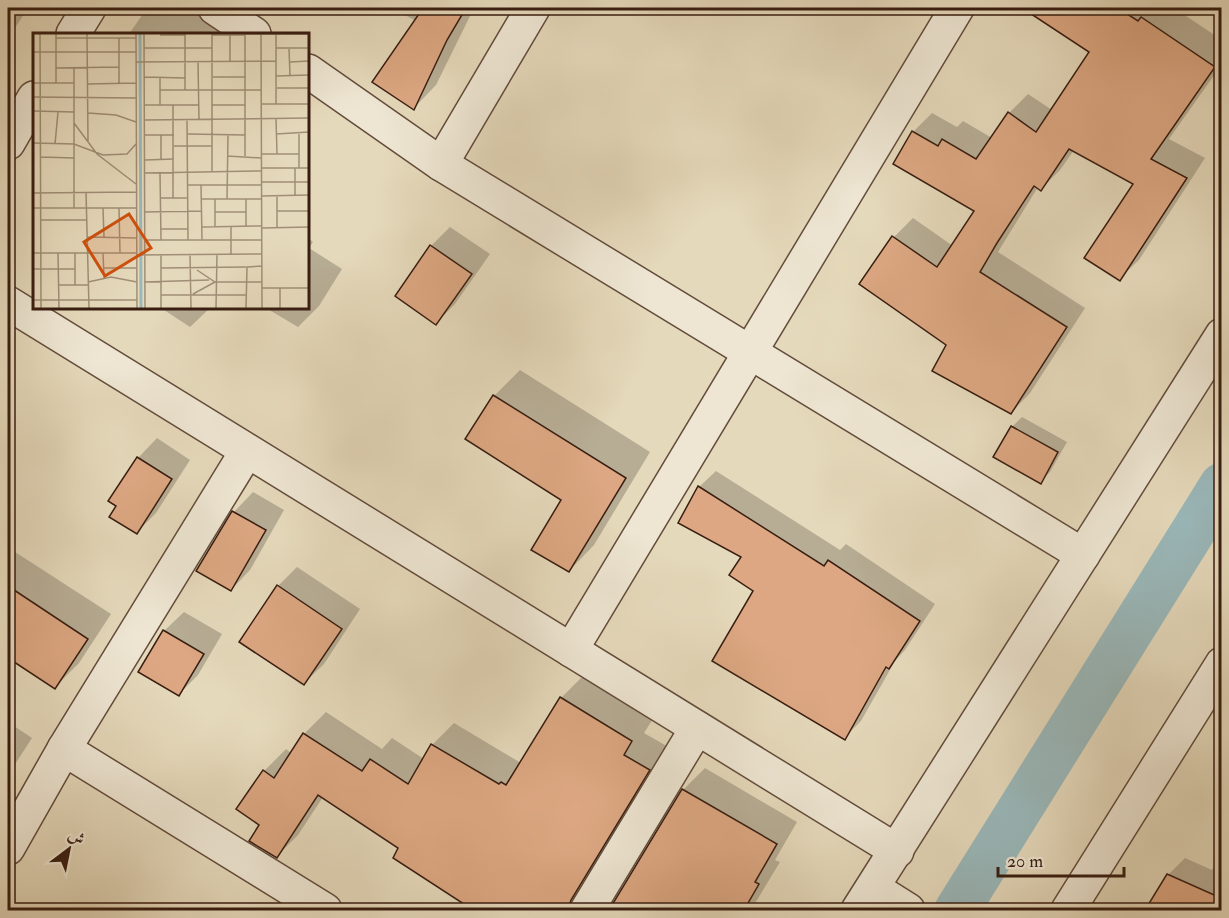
<svg xmlns="http://www.w3.org/2000/svg" width="1229" height="918" viewBox="0 0 1229 918" font-family="'IM FELL Double Pica',Amiri,serif">
<style>
.shadow{fill:#0003}
.lines{fill:none;stroke-linecap:round;stroke-linejoin:round}
.canal{stroke:#9ab8ba;stroke-width:45}
.building{fill:#dca782;stroke:#381d11;stroke-width:1.5}
.minor-casing{stroke:#634c3c;stroke-width:36}
.minor{stroke:#eee6d3;stroke-width:33}
.inset-river{fill:none;stroke:#9ab8ba;stroke-width:3}
.inset-road{fill:none;stroke:#a08e77;stroke-width:1.5}
.view{fill:#ce500d;fill-opacity:0.15;stroke:#ce500d;stroke-width:3}
.inset-edge{fill:none;stroke:#381d11;stroke-width:3}
</style>
<rect width="100%" height="100%" fill="#e5d9bb"/>
<filter id="stains"><feTurbulence type="fractalNoise" baseFrequency=".00333" numOctaves="4"/><feColorMatrix values="0 0 0 0 .2 0 0 0 0 .09 0 0 0 0 .02 0 0 0 .5 -.17"/></filter>
<radialGradient id="worn" r=".72"><stop offset=".6" stop-color="#630" stop-opacity="0"/><stop offset="1" stop-color="#630" stop-opacity=".3"/></radialGradient>
<g class="shadow">
<polygon points="8,8 28,8 17,25 8,35"/>
<polygon points="147,8 188,8 235,34 129,34"/>
<polygon points="392,8 474,8 436,85 414,108 416,21"/>
<polygon points="1032,8 1174,8 1222,40 1222,64 1169,139 1205,158 1139,260 1119,279 1135,184 1074,150 1060,170 1041,189 1038,187 998,252 1085,308 1030,393 1011,413 948,345 861,283 894,237 913,218 953,246 976,210 913,132 932,113 957,127 963,121 992,138 1009,113 1028,94 1052,110 1091,52 1030,11"/>
<polygon points="450,227 490,254 455,304 436,323 431,246"/>
<polygon points="308,238 313,242 309,248 342,269 319,306 298,327 266,308 308,308"/>
<polygon points="161,308 210,308 190,327"/>
<polygon points="520,370 650,452 594,545 569,571 563,499 467,438 495,395"/>
<polygon points="1022,417 1067,442 1050,472 1040,482 995,457 1012,427"/>
<polygon points="157,438 190,460 156,513 137,532 118,506 110,501 138,458"/>
<polygon points="716,471 840,550 846,544 935,604 905,650 895,661 861,721 844,738 755,591 743,557 699,487"/>
<polygon points="253,492 284,510 250,570 231,590 198,571 234,512"/>
<polygon points="12,550 111,614 79,663 55,687 8,657 8,553"/>
<polygon points="297,567 360,609 324,664 304,683 278,586"/>
<polygon points="184,612 222,634 198,675 179,694 164,631"/>
<polygon points="583,676 653,719 644,733 670,748 599,904 613,907 683,790 705,768 797,822 775,860 780,862 751,910 476,910 395,858 400,847 323,797 298,835 277,856 261,825 264,771 286,749 291,753 304,734 326,712 382,749 392,738 424,759 432,745 454,723 521,763 561,698"/>
<polygon points="8,722 32,738 8,775"/>
<polygon points="1222,852 1222,910 1147,910 1168,875 1185,858 1212,870"/>
</g>
<g class="lines">
<polyline class="canal" points="957,910 1222,485"/>
</g>
<g class="building">
<polygon points="423,8 466,8 447,40 414,110 372,82"/>
<polygon points="1022,8 1118,8 1138,21 1141,17 1215,67 1151,159 1187,178 1120,281 1084,258 1133,184 1069,149 1041,191 1034,186 997,243 980,272 1067,327 1011,414 932,371 946,345 859,284 892,236 937,267 974,211 893,164 912,131 938,146 942,139 976,159 1008,112 1036,132 1089,52"/>
<polygon points="430,245 472,274 436,325 395,296"/>
<polygon points="493,395 626,478 569,572 531,550 561,500 465,439"/>
<polygon points="1011,426 1058,452 1041,484 993,457"/>
<polygon points="137,457 172,479 137,534 109,517 116,506 108,501"/>
<polygon points="698,486 824,566 828,560 920,621 889,669 886,667 845,740 712,661 753,591 729,575 741,557 678,523"/>
<polygon points="232,511 266,530 231,591 196,571"/>
<polygon points="277,585 342,629 304,685 239,642"/>
<polygon points="8,586 88,639 55,689 8,658"/>
<polygon points="163,630 204,654 179,696 138,672"/>
<polygon points="560,697 632,741 624,755 650,770 571,900 568,910 473,910 393,858 398,848 318,795 277,858 249,841 259,825 236,809 263,770 274,778 303,733 362,771 370,759 408,784 431,744 499,784 501,782 506,785"/>
<polygon points="682,789 777,844 755,882 759,884 744,910 609,910"/>
<polygon points="1167,874 1221,898 1221,910 1145,910"/>
</g>
<g class="lines">
<g class="minor-casing">
<g id="minor">
<polyline points="215,8 254,34"/>
<polyline points="73,34 89,8"/>
<polyline points="308,71 441,164 1083,555"/>
<polyline points="8,143 34,98"/>
<polyline points="441,164 533,8"/>
<polyline points="8,303 897,851"/>
<polyline points="571,650 957,8"/>
<polyline points="64,749 325,910"/>
<polyline points="8,848 64,749 247,451"/>
<polyline points="873,888 908,910"/>
<polyline points="587,910 697,728"/>
<polyline points="858,910 1222,335"/>
<polyline points="1068,910 1222,664"/>
</g>
</g>
<use href="#minor" class="minor"/>
</g>
<g transform="translate(33 33)">
<rect width="276" height="276" fill="#e5d9bb"/>
<path class="inset-river" d="M107 1 108 275"/>
<path class="inset-road" d="M7 1 8 275M23 1V50M54 1 55 108M103 1 104 275M111 1 112 275M152 1V57M212 1H276M228 1 229 275M243 1V71M127 2H152M179 2H212M197 2V29M23 5H103M111 15H179M243 15H276M256 16 257 43M0 19H103M103 29 243 28M165 29 166 87M257 29 276 28M23 35 86 34M243 43 276 42M111 44 152 45M180 44H212M0 50H41M86 50V5M55 51 103 50M244 55H276M127 57H228M0 64 103 65M228 71H276M111 72H166M127 72V45M140 72V165M179 72H212M0 78 41 79M55 80 83 82 103 89M243 86 244 121M112 87 276 85M154 87 155 207M41 90 64 121 103 151M155 101 212 102M243 101 276 99M266 101V135M111 102H141M128 102V126M0 110 41 111 70 122 94 121 103 111M22 111 25 79M141 113H179M228 121H266M194 123 228 125M212 123V1M8 124 41 125M112 127 141 126M228 135H276M179 138V1M112 140 228 138M127 140 128 207M228 149H276M155 152H228M168 152 169 207M53 159 56 275M0 160 103 159M262 162V135M228 163 276 162M128 165H155M169 166H228M182 166V194M194 166 195 102M213 166V193M0 175H104M41 175V34M70 175 71 205M86 175 87 220M244 178H276M111 179 169 178M182 179H213M8 187H54M169 194 228 193M198 194V221M229 195 276 194M244 195V163M128 196H155M54 204 104 205M111 207H228M0 220H104M25 220 26 275M70 220 71 245M157 221 158 275M104 222 229 221M128 222V275M71 235H103M128 235 213 234M0 236H42M164 237 182 249H229M55 249 78 244 104 249M111 249 176 247M25 252H55M42 252V220M229 255H276M247 255V275M160 261 182 249M128 262H213M0 267H104M183 275 184 221M213 275 214 234 229 233"/>
<path class="view" d="M96 181 118 215 72 243 51 209Z"/>
<rect width="276" height="276" class="inset-edge"/>
</g>
<rect width="1229" height="918" fill="none" stroke="#e5d9bb" stroke-width="30"/>
<rect x="9" y="9" width="1211" height="900" fill="none" stroke="#381d11" stroke-width="3"/>
<rect x="15" y="15" width="1199" height="888" fill="none" stroke="#381d11" stroke-width="1.5"/>
<g transform="translate(69 849) rotate(32)" stroke="#eee6d3" stroke-width="4.5" paint-order="stroke">
<path d="M0-4.5L10 22L0 15L-10 22Z" fill="#381d11"/>
<text y="-9" font-size="16" font-weight="bold" text-anchor="middle" fill="#381d11">ش</text>
</g>
<path d="M998 867v9h126v-9" fill="none" stroke="#381d11" stroke-width="3"/>
<text x="1007" y="867" font-size="18" fill="#381d11" stroke="#eee6d3" stroke-width="4.5" paint-order="stroke">20 m</text>
<rect width="100%" height="100%" filter="url(#stains)"/>
<rect width="100%" height="100%" fill="url(#worn)"/>
</svg>
